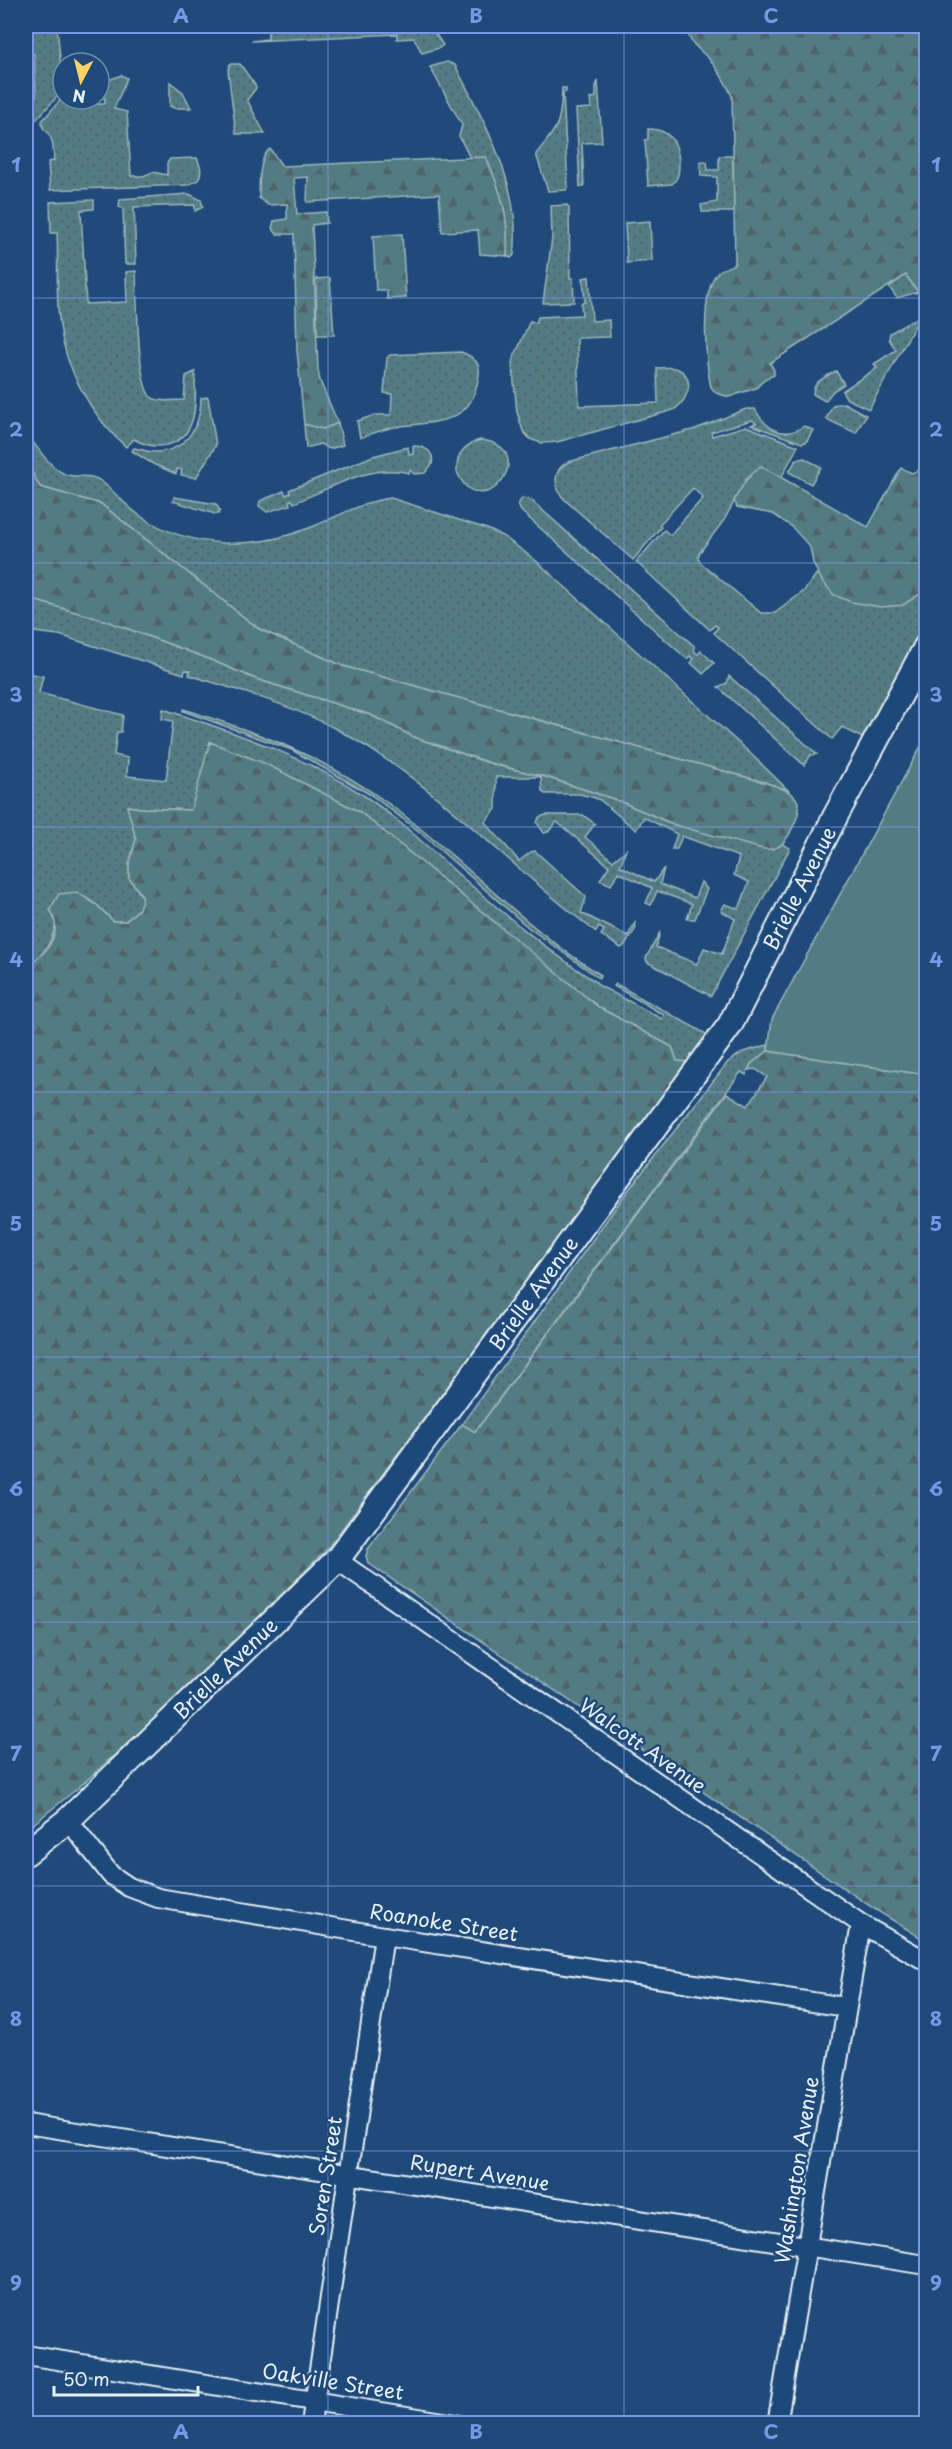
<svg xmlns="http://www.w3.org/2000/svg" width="952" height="2449" viewBox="0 0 952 2449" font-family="'Playpen Sans',sans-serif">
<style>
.grass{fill:url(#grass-dots);stroke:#9eb6bd;stroke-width:1.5}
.forest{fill:url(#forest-firs);stroke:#9eb6bd;stroke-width:1.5}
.park{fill:url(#park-crowns);stroke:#9eb6bd;stroke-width:1.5}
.pitch{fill:#537b82;stroke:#9eb6bd;stroke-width:1.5}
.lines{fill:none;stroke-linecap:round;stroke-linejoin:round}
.street-casing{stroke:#e8f1f8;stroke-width:22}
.secondary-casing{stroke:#e8f1f8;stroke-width:28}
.street{stroke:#1f4a7a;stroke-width:18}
.secondary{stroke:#1f4a7a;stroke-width:24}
.grid{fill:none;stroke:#7897e6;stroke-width:1.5;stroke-opacity:0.55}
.labels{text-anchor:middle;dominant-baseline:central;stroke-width:5;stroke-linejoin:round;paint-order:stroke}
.street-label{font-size:20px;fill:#e8f1f8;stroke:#1f4a7a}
.neatline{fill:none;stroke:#7897e6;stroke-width:2}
.grid-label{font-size:20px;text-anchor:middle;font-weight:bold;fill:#7897e6}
</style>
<defs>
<pattern id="grass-dots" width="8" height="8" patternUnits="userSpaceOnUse" patternTransform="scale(1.5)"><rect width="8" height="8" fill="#537b82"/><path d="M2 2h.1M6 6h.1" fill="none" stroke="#4d6469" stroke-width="1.8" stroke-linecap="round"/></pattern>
<pattern id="forest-firs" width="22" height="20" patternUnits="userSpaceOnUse" patternTransform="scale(1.5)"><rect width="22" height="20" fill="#537b82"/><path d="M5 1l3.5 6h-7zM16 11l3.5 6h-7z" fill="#4d6469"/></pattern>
<pattern id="park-crowns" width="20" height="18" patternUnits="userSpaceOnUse" patternTransform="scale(1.5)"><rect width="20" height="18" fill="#537b82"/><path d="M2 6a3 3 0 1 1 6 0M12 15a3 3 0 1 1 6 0" fill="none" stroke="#4d6469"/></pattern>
</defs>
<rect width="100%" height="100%" fill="#1f4a7a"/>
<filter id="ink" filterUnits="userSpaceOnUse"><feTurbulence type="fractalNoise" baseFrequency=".0167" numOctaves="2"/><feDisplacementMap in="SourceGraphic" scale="12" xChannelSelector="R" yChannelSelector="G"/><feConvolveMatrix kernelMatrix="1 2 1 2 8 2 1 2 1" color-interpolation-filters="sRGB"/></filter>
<g filter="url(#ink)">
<g class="grass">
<polygon points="26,26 85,26 57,27 63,90 37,119 26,124 26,101 30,96 36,96 34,54 28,54 26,52"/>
<polygon points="354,26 430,26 443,45 439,48 422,53 414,38 397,39 397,34 251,41 268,39 268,29"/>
<path d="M447 62 455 65C484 123 523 187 514 255L511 258 507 256C509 217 502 193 486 158H470L459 136 462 125 430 67Z"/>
<polygon points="230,64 240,64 255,85 256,88 247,100 265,134 236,134 228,70"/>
<path d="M121 75 127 78 114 109 127 112 131 176H143L153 172 167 175V163L170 159 197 158C200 165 203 171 198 180L188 185 50 190 48 162 54 161C53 148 54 136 43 128L42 121 63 97 83 99 84 104H88V99H96L97 104H105V98H99V84Z"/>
<polygon points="598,81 602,142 582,143 584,186 580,187 576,109 591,108 590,98 596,97 596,86"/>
<polygon points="170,82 183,92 191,108 174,108 170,106"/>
<path d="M562 88H566V92L563 93 568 187 566 190 548 191 536 154C558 128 561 123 562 88Z"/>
<path d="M648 129C669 129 678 142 679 162 679 171 679 178 672 184L648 186 645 140 648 139Z"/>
<polygon points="719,156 733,156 734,212 702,212 701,205 717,202 717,177 701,176 700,162 707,162 708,170 719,170"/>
<polygon points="189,194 201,200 203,207 195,211 195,205 134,207 136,264 125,264 123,208 119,207 120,199"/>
<path d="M94 200V209L81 210 86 304 127 302 126 272 136 271C137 292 137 386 151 397 160 403 174 400 184 400L186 376 195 372C195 388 197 406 192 421 184 447 156 452 134 439L126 447C92 417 66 371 60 326 55 297 59 264 57 233H51L50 202Z"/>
<polygon points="567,205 569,208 570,278 573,278 574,302 543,303 552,238 551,206"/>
<polygon points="650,221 652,261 627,263 625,223"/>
<polygon points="906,275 918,292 897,298 889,287"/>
<path d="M589 277 592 321 609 320 610 337 577 338 579 406 658 403 657 368C664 368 674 366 680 370 697 380 686 406 670 411L557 442 542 443 530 439 523 431 517 412 512 362 530 321 536 323 538 317 582 315 581 303 585 302 583 278Z"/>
<polygon points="330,278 334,335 317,335 316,279"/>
<polygon points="926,318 926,325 918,320 869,409 847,399 842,391 877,368 874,364 896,350 889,339 890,333 915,319"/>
<path d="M461 352C469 355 479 360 479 370 480 374 478 380 477 384 469 427 429 421 395 427 383 429 371 434 360 438L357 421 375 415H391L392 394 384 393 387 358 390 355Z"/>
<path d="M836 371 844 384 833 391 825 401 813 394C813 381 826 377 836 371Z"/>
<path d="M208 397 216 445 196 478 181 475 182 470 177 469 176 474 153 464 132 451 134 448C142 449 150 453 158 452 187 450 201 425 201 398Z"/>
<polygon points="844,403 866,415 856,433 826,419 833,405"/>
<path d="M746 409H755C766 429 783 440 804 426L813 430 806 442 802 443 751 425 756 423 752 420 711 432 712 436 746 426 798 446 781 478 761 467 746 480 724 520 700 552 698 557 701 563 761 613H775L804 591 818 572 822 581 920 594 926 582V619L864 739 842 727 832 739 714 633 718 627 715 625 710 630 636 562 664 530 670 535 703 498 693 488 659 525 661 527 633 560 565 500C554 488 551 471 568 462L696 429Z"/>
<polygon points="338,423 343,445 330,449 320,444 306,448 304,424 323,429"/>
<path d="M26 433C36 445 50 469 67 475 78 478 92 473 102 482 115 492 125 505 139 515 190 550 254 550 309 528 335 518 363 501 391 498L487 529 504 537 534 559 751 754 793 795 785 789 767 783 343 666 259 629 101 504 40 487 26 462Z"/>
<path d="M480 440C544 446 482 531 457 472 456 455 463 445 480 440Z"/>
<path d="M413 446C424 446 435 451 432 464L425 473 414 474 410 470 409 473C370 463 329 489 294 503L292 500 289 501 290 505 267 512 259 506 260 501 284 491 286 495 290 493 289 490 373 456 408 447 409 454H413Z"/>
<polygon points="174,497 216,504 220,511 218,514 215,514 173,501"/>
<polygon points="522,498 531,500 694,646 695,652 698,654 701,651 714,663 703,674 691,663 694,659 690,656 687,659 521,511 518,505"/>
<path d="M26 598 104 620 204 657 256 679 371 715 414 737 492 764 546 777 617 800 675 825 776 848 782 844 790 848 711 996 647 962 646 958 660 932 656 947 697 964 704 948 722 954 735 919 721 911 725 904 739 909 749 882 734 875 739 857 682 836 677 849H672L677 834 644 817 636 830 600 800 592 797 579 794H545L542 791 541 777H496V809L485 822 519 861 531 852 535 851 586 897 581 913 628 936 635 923 636 928 625 945 621 948 601 935 604 930 599 927 596 932C509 867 435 782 338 730 292 705 240 691 189 675L190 671 185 670 184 674 59 635 26 631Z"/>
<path d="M26 673 43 676 39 693 123 715 121 732H117L114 755 128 758 127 776 166 780 173 721 162 719 163 709C232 732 301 754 363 795 397 817 426 846 457 873 502 912 546 950 596 982L598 985 662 1019 664 1015 614 986 616 984 708 1035 689 1062 677 1061 672 1047 600 1008 211 742 192 810 141 808 128 806 136 839 129 865V878L143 898 139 909 126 921H113L97 905 56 924C51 944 43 957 26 967Z"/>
<polygon points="729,676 817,754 811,755 804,765 718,687 727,683"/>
<path d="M183 709C260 733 323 756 389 804 462 857 522 927 601 975L599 978 529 928 416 829 371 795 292 750 183 711Z"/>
<polygon points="546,815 583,815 595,824 585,837 613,861 626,850 620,866 654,882 664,868 660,884 695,898 701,882 707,889 695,919 687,919 692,904 657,891 651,905 646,903 652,888 618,872 611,885 600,880 609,866 557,822 548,832 544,833 537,823 539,817"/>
<polygon points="768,1045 768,1051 751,1064 746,1075 741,1072 474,1433 462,1424 623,1197 728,1062 743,1052"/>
</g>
<g class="forest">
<path d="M688 26H926V290L918 292 906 275 770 363 774 370V375L765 379 756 388 729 397 716 393 711 387C705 364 700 289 718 272 722 269 730 266 735 264L732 96C726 83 719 71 710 60 700 49 686 42 688 26Z"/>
<path d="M270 149 282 166 486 157C502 193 509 217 507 256L480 254 478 230 442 232 439 194 307 202 308 177 294 178 297 214 326 212 327 223 312 225 318 369 320 381 338 423 323 429 304 424 297 350 294 234H277L272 228 274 221 287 219V204L268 205 259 198C259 184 259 156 270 149Z"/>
<polygon points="402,234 406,298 387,299 387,290 376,290 373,236"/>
<path d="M26 462 40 487 101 504 259 629 343 666 767 783C777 787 793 790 798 802 803 811 787 843 778 847 770 851 763 849 755 847L675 825 617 800 546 777 493 764 414 737 371 715 256 679 204 657 104 620 26 598Z"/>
<polygon points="761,466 868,527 901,468 912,473 926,467 926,582 920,594 903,605 881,607 851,602 834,595 822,581 813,563 810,547 792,527 773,514 737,507 734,500 746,480"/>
<path d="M210 742 266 764 360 812 600 1008 672 1047 677 1061 689 1062 327 1549 181 1695 78 1788 26 1830V967C39 959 58 942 55 923 55 919 51 913 50 909L59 894 77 892 97 905 113 921H126L139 909 143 897 129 878V865L136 839 127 806 141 808 191 810Z"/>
<polygon points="768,1051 926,1075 926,1941 873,1908 368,1563 366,1556 368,1549 462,1424 475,1432 727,1093 748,1106 767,1077 755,1069 749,1070 751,1064"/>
</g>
<polygon class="park" points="804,458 821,467 811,484 789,472 796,460"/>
<polygon class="pitch" points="926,737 926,1075 768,1051 772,1019"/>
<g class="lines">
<g class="street-casing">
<g id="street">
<polyline points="337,1560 861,1924 926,1961"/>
<polyline points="68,1820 111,1875 129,1887 158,1898 384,1936 845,2007"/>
<polyline points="26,2124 926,2265"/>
<polyline points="26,2355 456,2424"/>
<polyline points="311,2424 384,1936"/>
<polyline points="777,2424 861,1924"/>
</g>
</g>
<g class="secondary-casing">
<polyline id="secondary" points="26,1853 68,1820 337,1560 730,1025 836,815 926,647"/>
</g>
<use href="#street" class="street"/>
<use href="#secondary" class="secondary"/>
</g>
</g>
<path class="grid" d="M328 26V2424M624 26V2424M26 298H926M26 563H926M26 827H926M26 1092H926M26 1357H926M26 1622H926M26 1886H926M26 2151H926"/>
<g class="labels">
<g class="street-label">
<text transform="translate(799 888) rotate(-63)">Brielle Avenue</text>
<text transform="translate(533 1293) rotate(-54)">Brielle Avenue</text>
<text transform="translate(225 1668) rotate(-44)">Brielle Avenue</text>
<text transform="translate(643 1745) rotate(35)">Walcott Avenue</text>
<text transform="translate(444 1922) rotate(9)">Roanoke Street</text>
<text transform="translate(796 2170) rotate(-81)">Washington Avenue</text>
<text transform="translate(480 2172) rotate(9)">Rupert Avenue</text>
<text transform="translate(325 2176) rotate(-81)">Soren Street</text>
<text transform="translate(333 2381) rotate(9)">Oakville Street</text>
</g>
</g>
<rect width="952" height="2449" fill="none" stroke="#1f4a7a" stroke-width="66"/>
<g transform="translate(81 81) rotate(187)"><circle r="28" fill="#1f4a7a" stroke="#6f8dac" stroke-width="1.5"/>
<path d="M0-4.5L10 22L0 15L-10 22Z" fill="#ffd166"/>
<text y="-9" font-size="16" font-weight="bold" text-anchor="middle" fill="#e8f1f8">N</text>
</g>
<path d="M54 2386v9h144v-9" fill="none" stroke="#e8f1f8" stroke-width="3"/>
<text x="63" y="2386" font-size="18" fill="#e8f1f8" stroke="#1f4a7a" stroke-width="4.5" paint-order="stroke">50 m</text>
<rect x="33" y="33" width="886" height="2383" class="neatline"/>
<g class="grid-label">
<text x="181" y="23">A</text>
<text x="476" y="23">B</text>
<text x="771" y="23">C</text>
<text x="16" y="172">1</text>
<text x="936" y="172">1</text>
<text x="16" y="437">2</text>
<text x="936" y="437">2</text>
<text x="16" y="702">3</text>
<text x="936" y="702">3</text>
<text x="16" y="967">4</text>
<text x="936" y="967">4</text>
<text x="16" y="1231">5</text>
<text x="936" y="1231">5</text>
<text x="16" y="1496">6</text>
<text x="936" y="1496">6</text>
<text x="16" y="1761">7</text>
<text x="936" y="1761">7</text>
<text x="16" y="2026">8</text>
<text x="936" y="2026">8</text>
<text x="16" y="2290">9</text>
<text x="936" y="2290">9</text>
<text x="181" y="2439">A</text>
<text x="476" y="2439">B</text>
<text x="771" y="2439">C</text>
</g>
</svg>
